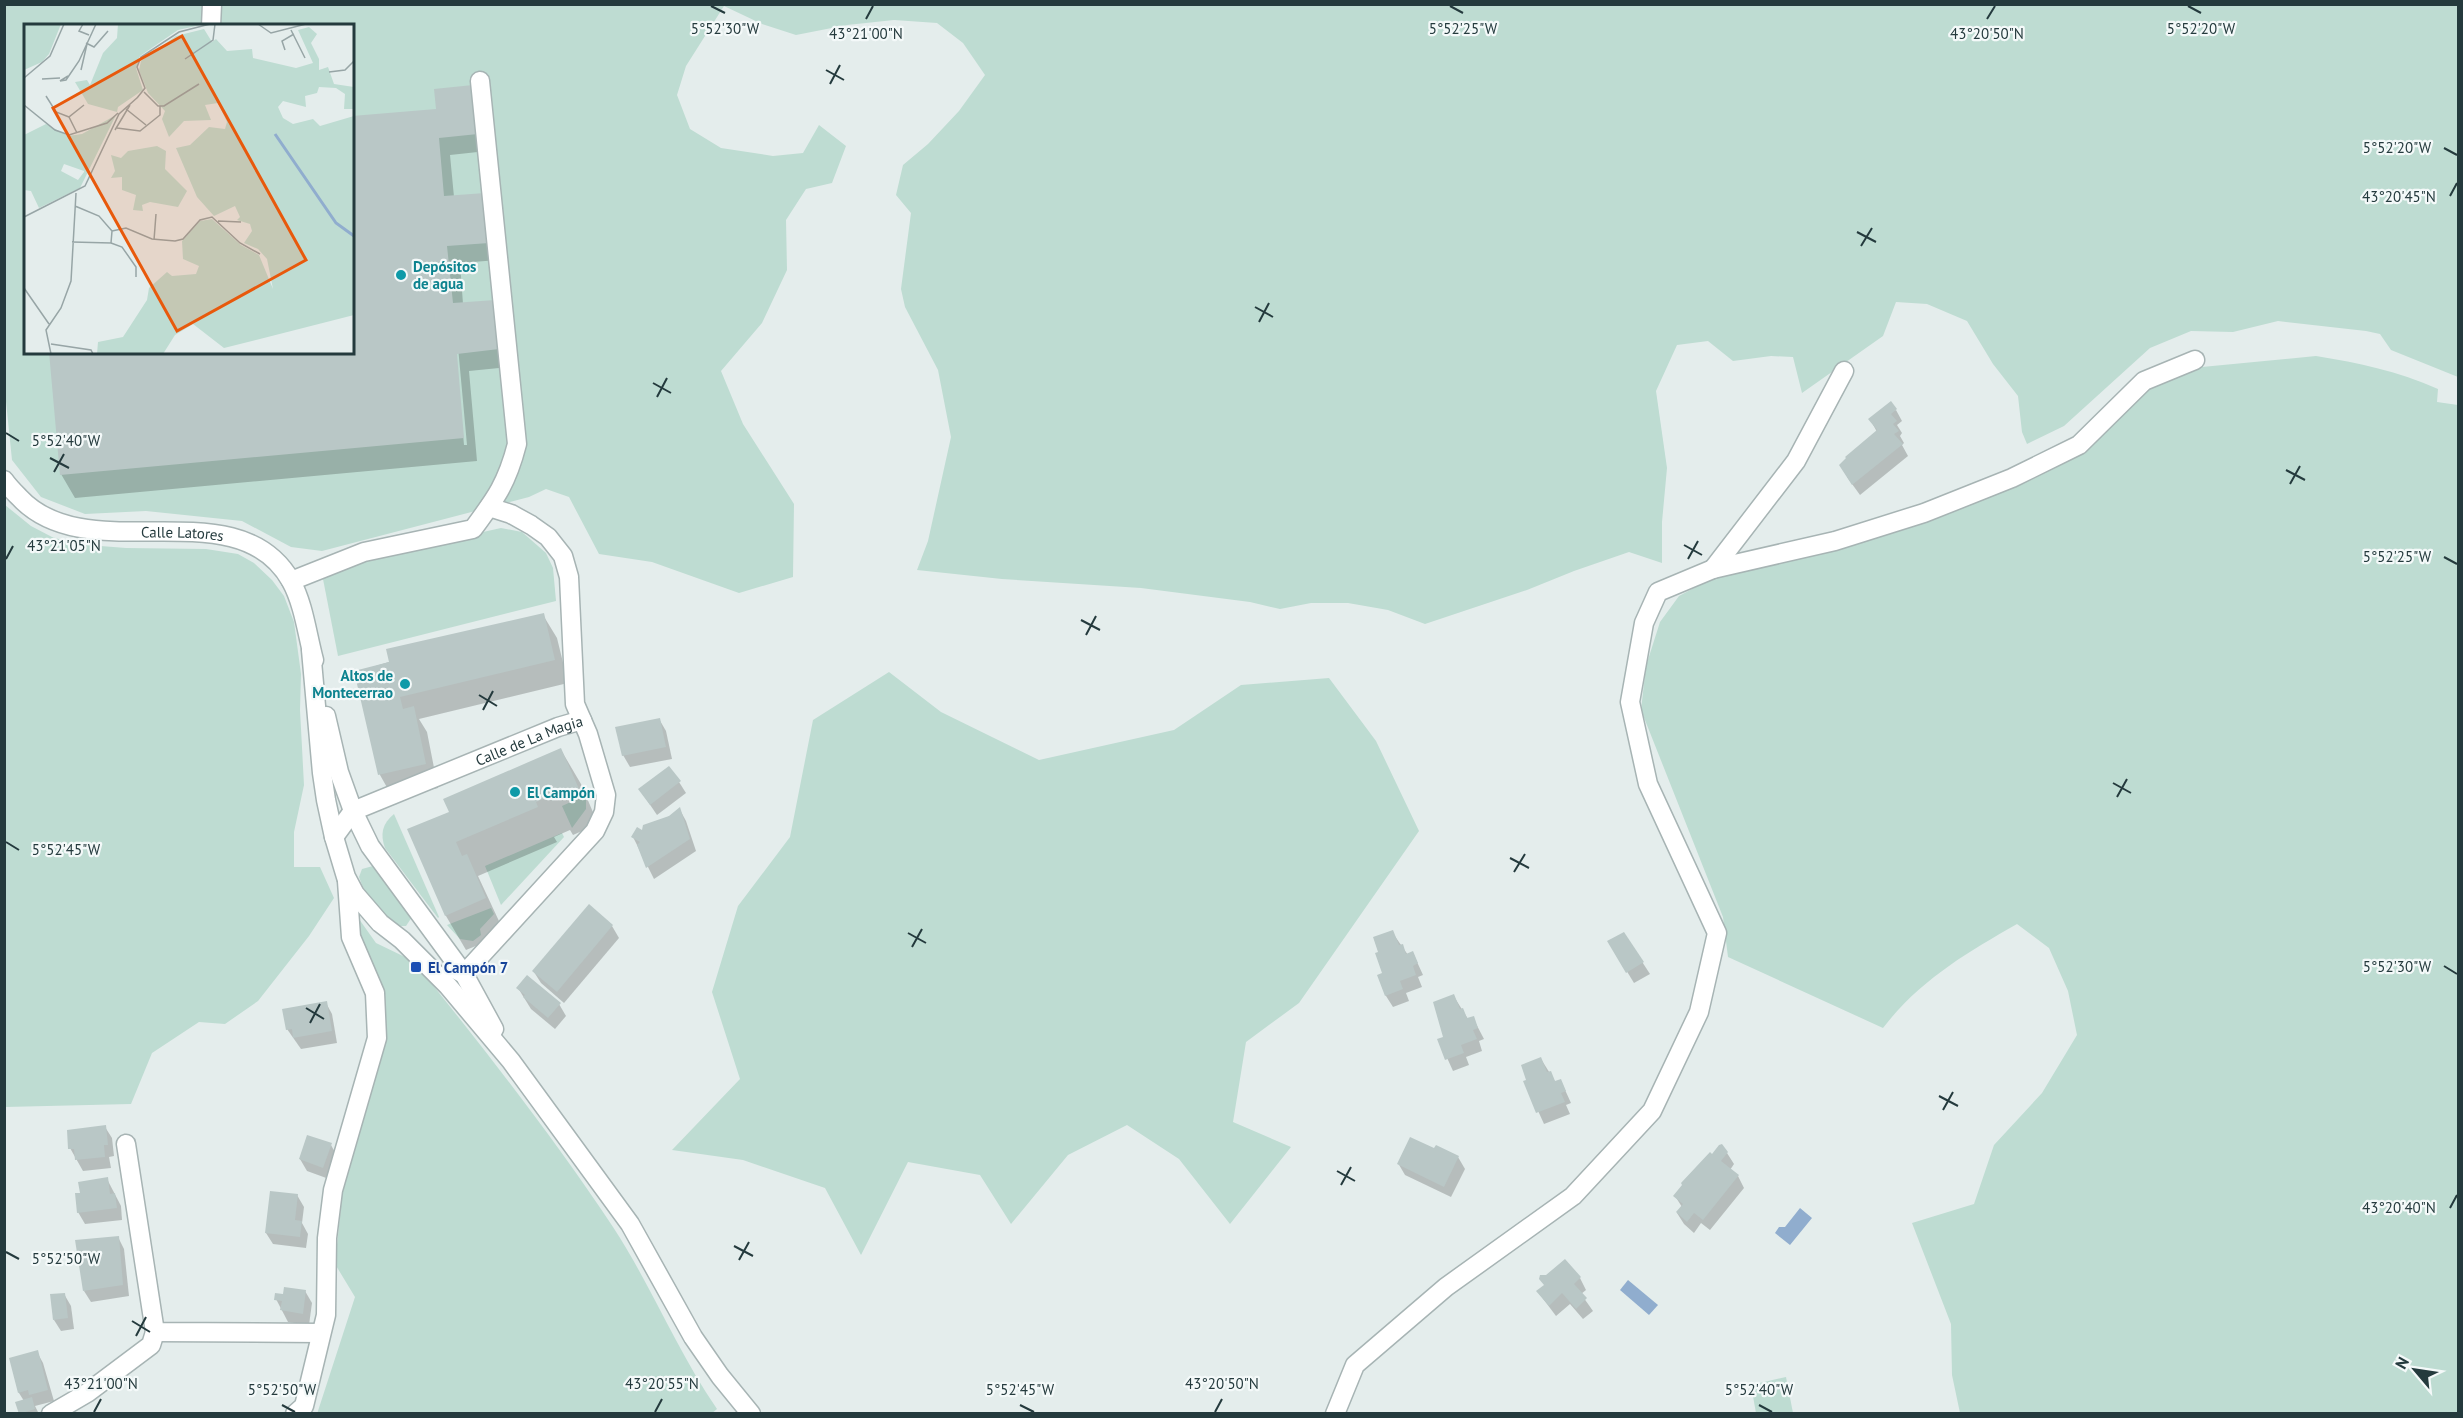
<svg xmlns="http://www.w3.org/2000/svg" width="2463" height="1418" viewBox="0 0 2463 1418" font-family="'PT Sans',sans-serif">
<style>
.green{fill:#bedcd2;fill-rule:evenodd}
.water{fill:#90adce}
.shadow{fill:#0003;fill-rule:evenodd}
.building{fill:#b9c7c6}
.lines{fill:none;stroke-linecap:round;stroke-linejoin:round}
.street-casing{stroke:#a7b4b4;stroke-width:21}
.street{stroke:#fff;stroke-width:18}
.ticks{fill:none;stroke:#243a3d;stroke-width:2}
.culture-dot{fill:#0f9aa8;stroke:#f4f9f9;stroke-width:2}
.transit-dot{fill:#1a4fb4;stroke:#f4f9f9;stroke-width:2}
.labels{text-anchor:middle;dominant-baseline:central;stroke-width:4.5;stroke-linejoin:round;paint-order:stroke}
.culture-label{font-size:15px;font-weight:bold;fill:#0d838f;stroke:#f4f9f9;text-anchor:start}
.street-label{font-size:15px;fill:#243a3d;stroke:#f4f9f9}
.transit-label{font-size:15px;font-weight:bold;fill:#164399;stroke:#f4f9f9;text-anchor:start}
.inset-river{fill:none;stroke:#90adce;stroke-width:3}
.inset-road{fill:none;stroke:#97a5a6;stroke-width:1.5}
.view{fill:#e8590c;fill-opacity:0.15;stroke:#e8590c;stroke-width:3}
.inset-edge{fill:none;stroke:#243a3d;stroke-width:3}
.ticks-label{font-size:15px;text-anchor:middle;fill:#243a3d;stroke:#f4f9f9;stroke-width:4.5;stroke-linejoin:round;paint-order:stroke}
</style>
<rect width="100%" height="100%" fill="#e4edec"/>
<g class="green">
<path d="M4 5H2458V377L2391 350 2380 334 2366 331 2278 321 2233 332 2191 331 2150 348 2064 426 2027 444 2022 432 2018 396 1993 364 1967 321 1927 304 1896 302 1883 336 1802 393 1793 357 1771 356 1733 361 1708 341 1677 345 1656 391 1667 468 1662 522V563L1629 552 1574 571 1527 590 1425 624 1388 610 1348 603H1311L1280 609 1250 602 1141 588 1002 579 917 570 928 541 951 437 938 370 905 307 901 289 911 213 896 195 903 165 928 144 959 111 985 75 963 43 937 23 894 20 847 25 796 35 762 24 724 6 686 66 677 95 690 129 721 148 773 156 803 153 819 125 846 146 832 183 806 189 786 220 787 270 762 323 721 371 743 424 794 504 793 577 739 593 652 562 599 554 569 497 546 489 529 497 322 551 291 547 242 521 146 511 85 514 41 497 12 460 4 382ZM26 26H352V352H26Z"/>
<path d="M2316 356C2359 363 2398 371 2438 389L2437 402 2458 405V1413H1960L1952 1375 1951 1324 1912 1223 1974 1204 1994 1145 2042 1093 2077 1035 2068 991 2049 948 2017 924C1966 953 1919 981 1883 1028L1728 957 1723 917 1641 710 1646 666 1660 622 1679 596 1705 582 2033 476 2146 388 2202 367Z"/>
<polygon points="5,505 31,526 52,537 75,544 126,548 206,549 238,554 254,563 272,580 284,596 294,622 301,674 300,710 304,785 294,832 294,867 320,867 334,898 309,936 258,1001 225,1024 199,1022 152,1053 131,1104 5,1107"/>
<polygon points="501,528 522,532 546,553 553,568 556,601 338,656 323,579 380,555"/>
<polygon points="889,672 941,712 1039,760 1174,730 1241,685 1329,678 1376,741 1419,831 1299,1003 1246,1042 1233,1122 1291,1147 1230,1224 1179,1159 1127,1125 1068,1155 1011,1224 980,1175 908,1162 861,1255 825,1188 743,1160 672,1150 740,1079 712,992 738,906 790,837 813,720"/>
<polygon points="586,795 586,809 572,828 562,806"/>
<path d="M394 814 439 917 438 918 385 848C380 834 382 824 394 814Z"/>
<polygon points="562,833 564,837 501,905 485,866"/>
<path d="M373 866 377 868 412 917 406 926H399C380 915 366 898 359 877L362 869Z"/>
<polygon points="491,908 494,914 480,929 481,935 473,941 460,939 447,925"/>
<path d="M359 919 376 943 405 957 428 979C492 1059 556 1141 613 1227 651 1285 677 1351 717 1409L711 1414H317L355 1297 335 1264 343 1187 381 986 372 962 360 940Z"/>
<polygon points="1786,1377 1793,1413 1756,1413 1751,1385"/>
</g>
<g class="water">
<polygon points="1800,1208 1812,1218 1790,1245 1775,1233 1779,1227 1785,1227"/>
<polygon points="1628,1280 1658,1305 1649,1315 1620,1290"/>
</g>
<g class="shadow">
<path d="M472 86 487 151 450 155 454 197 484 194 498 260 460 263 463 304 495 301 509 367 469 371 477 461 75 498 61 474 352 352 437 110ZM453 325H456L467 445H464Z"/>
<polygon points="1896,410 1902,421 1897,425 1902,433 1900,436 1904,443 1902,445 1908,456 1860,495 1847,477 1877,432 1870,419"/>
<polygon points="543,615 557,638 568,683 419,719 427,732 438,788 393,798 380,775 356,672"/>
<polygon points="659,719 666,731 672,759 630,767 623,755"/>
<polygon points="561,750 581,784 598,824 573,835 570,830 554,837 557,842 478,876 505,934 466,950 446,916 409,830 451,812"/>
<polygon points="679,782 686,793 657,815 640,790"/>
<polygon points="680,810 686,821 696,851 654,879 633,837"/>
<polygon points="589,906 612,926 619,938 564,1003 541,983 534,972"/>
<polygon points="1392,932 1408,955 1413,953 1423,975 1418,977 1422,987 1406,993 1409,1001 1393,1007 1386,996 1384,974"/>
<polygon points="1624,934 1650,974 1634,983 1609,942"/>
<polygon points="518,988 559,1004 566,1016 555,1029 531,1009"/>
<polygon points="1453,995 1468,1019 1473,1018 1484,1039 1479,1041 1482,1051 1466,1057 1469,1065 1453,1071 1439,1040 1445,1038"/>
<polygon points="326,1003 332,1014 337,1043 301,1049 287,1029"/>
<polygon points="1541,1059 1556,1083 1561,1081 1571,1103 1566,1105 1570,1114 1544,1124 1525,1082"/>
<polygon points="105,1127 112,1138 114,1156 109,1157 111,1168 83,1171 70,1148"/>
<polygon points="331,1145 337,1156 329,1179 307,1171 300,1159"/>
<polygon points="1435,1150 1458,1157 1465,1169 1451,1197 1405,1175 1398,1163"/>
<polygon points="1727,1153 1734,1164 1730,1170 1738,1176 1744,1188 1710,1230 1701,1223 1694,1233 1684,1224 1677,1213 1682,1207 1675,1196 1712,1156"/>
<polygon points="107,1179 121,1206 122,1220 85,1224 78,1212 82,1194"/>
<polygon points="297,1195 304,1207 302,1223 308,1234 306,1248 273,1244 266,1233"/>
<polygon points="118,1237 124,1249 129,1296 91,1302 84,1291"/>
<polygon points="1580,1278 1586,1290 1581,1294 1593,1311 1583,1319 1570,1304 1556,1316 1538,1292 1546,1286"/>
<polygon points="305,1291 312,1303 309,1325 288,1322 276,1299"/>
<polygon points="64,1294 71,1306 74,1329 61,1331 54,1320"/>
<polygon points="37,1352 43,1363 54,1401 35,1406 39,1414 20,1414 24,1401 19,1393 10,1359"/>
</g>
<g class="building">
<polygon points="473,85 478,134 439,138 444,196 485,193 489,243 447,246 453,303 495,300 499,349 457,354 464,438 60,475 49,352 352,352 352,116 436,109 434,89"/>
<polygon points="1891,401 1897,409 1891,414 1897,421 1893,424 1899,431 1894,434 1903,444 1852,485 1839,465 1846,458 1845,457 1877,430 1868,419"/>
<polygon points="544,613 555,660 400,697 403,709 414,706 426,764 378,775 354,671 389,662 386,649"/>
<polygon points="660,718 666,747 622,756 615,727"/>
<polygon points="561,748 579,789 552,801 550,796 536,802 538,807 456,842 462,856 467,854 486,898 445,916 407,829 449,812 443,799"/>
<polygon points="669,766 681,781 650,805 638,789"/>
<polygon points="680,807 690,839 646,868 637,845 640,842 631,837 637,827 642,830 643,825 669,816"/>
<polygon points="589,904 613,925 557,992 532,971"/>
<polygon points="1393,930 1399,945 1403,944 1406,954 1413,951 1418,963 1413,966 1416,975 1400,981 1403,989 1385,996 1377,975 1382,973 1375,953 1378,952 1373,937"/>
<polygon points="1624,932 1644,962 1626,973 1607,941"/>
<polygon points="527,975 561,1003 548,1018 523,997 525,995 516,988"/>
<polygon points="1454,994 1460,1009 1463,1008 1467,1018 1474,1016 1478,1028 1473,1030 1477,1039 1461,1045 1464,1053 1445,1060 1437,1039 1443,1037 1433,1002"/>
<polygon points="327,1001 332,1031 293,1038 292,1029 286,1030 282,1009"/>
<polygon points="1541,1057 1547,1072 1551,1071 1555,1081 1561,1079 1566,1091 1561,1093 1565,1102 1536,1113 1523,1081 1526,1080 1521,1065"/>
<polygon points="106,1125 108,1145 104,1145 105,1157 75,1160 74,1149 68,1149 67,1130"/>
<polygon points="307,1135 332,1143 323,1168 299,1159"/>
<polygon points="1410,1137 1434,1148 1436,1145 1459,1156 1444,1187 1397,1164"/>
<polygon points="1722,1144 1728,1152 1721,1161 1739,1175 1703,1220 1694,1213 1687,1222 1676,1212 1683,1204 1673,1196 1682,1185 1681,1183 1710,1152 1712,1154 1719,1145"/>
<polygon points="108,1177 110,1194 115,1193 117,1208 77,1213 75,1193 80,1193 78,1182"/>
<polygon points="270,1191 298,1194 295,1220 302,1221 300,1237 265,1233"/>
<polygon points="119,1236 123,1285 83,1291 75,1240"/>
<polygon points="1565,1259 1581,1277 1574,1284 1587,1298 1576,1309 1562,1293 1549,1306 1536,1291 1544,1285 1539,1279 1540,1275 1546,1275"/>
<polygon points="284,1287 306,1290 303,1314 280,1310 282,1301 274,1300 275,1293 283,1294"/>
<polygon points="65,1293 68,1318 53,1320 50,1294"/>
<polygon points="38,1350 48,1390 29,1395 28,1390 18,1393 9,1358"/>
<polygon points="32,1397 35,1409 19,1414 15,1402"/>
</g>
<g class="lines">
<g class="street-casing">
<g id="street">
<polyline points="211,26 212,4"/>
<path id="s1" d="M4 480C8 486 14 492 19 497 88 572 237 486 291 581 304 605 307 634 314 660"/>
<polyline points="1713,569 1796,461 1844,371"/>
<path d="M291 581 364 552 473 529C496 498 507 483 517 444L480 81"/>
<polyline points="311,650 322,773 326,800 334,837 346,877 355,894 380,923 402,940 448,986 511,1061 630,1224 693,1337 720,1376 751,1414"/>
<polyline points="326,716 339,772 353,811 370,846 464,974 494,1029"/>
<path id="s2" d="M334 837 353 811 558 727 582 720"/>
<polyline points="454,969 464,974 595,831 604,812 606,795 588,734 575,704 569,577 563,556 548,537 531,525 511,514 489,507"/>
<polyline points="126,1144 155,1332 321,1333"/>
<polyline points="51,1414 87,1393 151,1345 155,1332"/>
<polyline points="295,1414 304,1406 326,1315 327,1238 333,1190 377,1038 375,993 351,937 347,881"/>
<polyline points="1335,1414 1355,1365 1446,1287 1573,1196 1652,1111 1699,1012 1717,933 1648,784 1630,702 1644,623 1658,592 1713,569 1835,541 1924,513 2012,478 2079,445 2144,381 2195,360"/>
</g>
</g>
<use href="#street" class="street"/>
</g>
<path class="ticks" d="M711 6 725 13M1450 6 1463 13M2188 6 2201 13M866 19 873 6M1987 19 1995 6M826 70 844 80M830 84 840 65M2444 148 2457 155M2450 196 2457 183M1857 232 1876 242M1861 246 1872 228M1255 307 1273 317M1259 322 1269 303M653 383 671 393M657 397 667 378M6 433 19 441M50 458 69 468M2286 470 2305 480M54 472 64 454M2290 484 2300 466M1684 545 1702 555M2444 557 2457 564M6 559 13 546M1688 559 1698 541M1081 620 1100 630M1086 635 1096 616M479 695 497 706M483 710 493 691M2113 783 2131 793M2117 797 2127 779M6 842 19 850M1510 858 1529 868M1514 872 1525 854M908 933 926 943M912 947 922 929M2444 966 2457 974M306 1008 324 1019M310 1023 320 1004M1939 1096 1958 1106M1943 1110 1953 1092M1337 1171 1355 1181M1341 1185 1351 1167M2450 1208 2457 1195M734 1246 753 1256M6 1252 19 1259M739 1260 749 1242M132 1321 150 1332M136 1336 146 1317M282 1405 295 1412M1020 1405 1034 1412M1759 1405 1772 1412M94 1412 101 1399M655 1412 662 1399M1215 1412 1222 1399"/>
<g class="culture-dot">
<circle cx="401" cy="275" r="6"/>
<circle cx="405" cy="684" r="6"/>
<circle cx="515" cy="792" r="6"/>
</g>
<rect class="transit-dot" x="410" y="961" width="12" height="12" rx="3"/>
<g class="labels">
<g class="culture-label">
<text x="413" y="266">Depósitos<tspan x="413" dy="17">de agua</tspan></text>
<text x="393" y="675" text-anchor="end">Altos de<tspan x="393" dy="17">Montecerrao</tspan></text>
<text x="527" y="792">El Campón</text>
</g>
<g class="street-label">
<text stroke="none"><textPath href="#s1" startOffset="195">Calle Latores</textPath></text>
<text stroke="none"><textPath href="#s2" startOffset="222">Calle de La Magia</textPath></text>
</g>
<g class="transit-label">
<text x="428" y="967">El Campón 7</text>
</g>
</g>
<g transform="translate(24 24)">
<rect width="330" height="330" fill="#e4edec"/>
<path d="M0 0H37L25 30 18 38 0 46ZM94 0H181L154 6 116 32 112 44 119 66 94 83 93 88 64 80 51 58 63 56 66 61 79 29 93 14ZM285 3 293 10 287 19 295 35V46L304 43 310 60 330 63V85H320L321 70 312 64 295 63 293 69 281 72 282 83 259 77 254 83 259 94 269 100 289 95 296 102 330 92V291L200 324 169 300 151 311 139 330H73L74 318 99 313 123 276 125 264 143 248 148 252 172 250 175 242 159 235 158 217 176 197 188 195 217 221 235 231 249 265 243 235 234 225 220 219 228 207 226 200 213 196 216 193 211 182 190 192 173 173 152 124 166 121 185 103 201 105 203 98 194 79 181 81 187 96 160 97 145 113 138 95 141 87 124 69 115 46 117 37 152 12 180 5 188 18 192 15 203 27 228 25 229 34 272 44 289 39 274 6ZM92 91 56 164 15 184 7 167 0 166V111L22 100 44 112 58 110ZM40 140 60 147V148L54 156 37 147ZM133 122 142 127 141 145 163 167 154 183 126 178 118 181 119 187 109 186 112 171 98 166V153L87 154 91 147 87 131 97 134 104 127Z" fill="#bedcd2" fill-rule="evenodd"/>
<path class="inset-river" d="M251 110 312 199 330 212"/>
<path class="inset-road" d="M59 0 55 7 65 11M234 0 247 9 282 0M267 6 281 34M62 19 70 23 84 7M261 26 258 17 270 10M161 35 189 16 191 0M57 46 63 20M305 48 321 46 330 37M44 52 36 57 42 56 55 37 72 0M0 54 26 32 40 0M18 55 36 54M120 68 134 82H140L175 60M22 72 32 88 45 93M113 74 121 64 113 43 117 33 155 8 186 0M0 81 31 106 45 111 83 99 94 89M102 85 122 101M93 104 116 107 136 91V82M91 106 106 81M53 109 45 93 60 81M0 193 61 162 95 90 114 73M194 197 217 198M88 207 102 204 128 215 151 217 159 215 176 196 188 193 216 219 236 230M130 216 132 190M48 218 87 219 88 207 75 192 51 182M87 219 98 223 112 243V253M0 264 25 300M27 320 67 326 69 330M27 330 22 306 37 284 47 257 52 169"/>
<path class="view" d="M158 12 282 236 153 307 29 84Z"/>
<rect width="330" height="330" class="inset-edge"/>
</g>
<g class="ticks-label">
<text x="725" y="34">5°52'30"W</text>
<text x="1463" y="34">5°52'25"W</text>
<text x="2201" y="34">5°52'20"W</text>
<text x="866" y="39">43°21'00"N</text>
<text x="1987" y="39">43°20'50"N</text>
<text x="2397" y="153">5°52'20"W</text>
<text x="2399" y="202">43°20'45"N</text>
<text x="66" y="446">5°52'40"W</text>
<text x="64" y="551">43°21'05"N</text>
<text x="2397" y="562">5°52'25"W</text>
<text x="66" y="855">5°52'45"W</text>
<text x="2397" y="972">5°52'30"W</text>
<text x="2399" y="1213">43°20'40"N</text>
<text x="66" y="1264">5°52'50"W</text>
<text x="101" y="1389">43°21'00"N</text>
<text x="662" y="1389">43°20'55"N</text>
<text x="1222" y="1389">43°20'50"N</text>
<text x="282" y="1395">5°52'50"W</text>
<text x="1020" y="1395">5°52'45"W</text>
<text x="1759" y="1395">5°52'40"W</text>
</g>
<rect width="2463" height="1418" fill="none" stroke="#243a3d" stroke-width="12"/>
<g transform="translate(2415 1370) rotate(299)" stroke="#f4f9f9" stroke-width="4.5" paint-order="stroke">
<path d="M0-4.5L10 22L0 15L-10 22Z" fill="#243a3d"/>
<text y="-9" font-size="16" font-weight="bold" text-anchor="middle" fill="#243a3d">N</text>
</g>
</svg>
